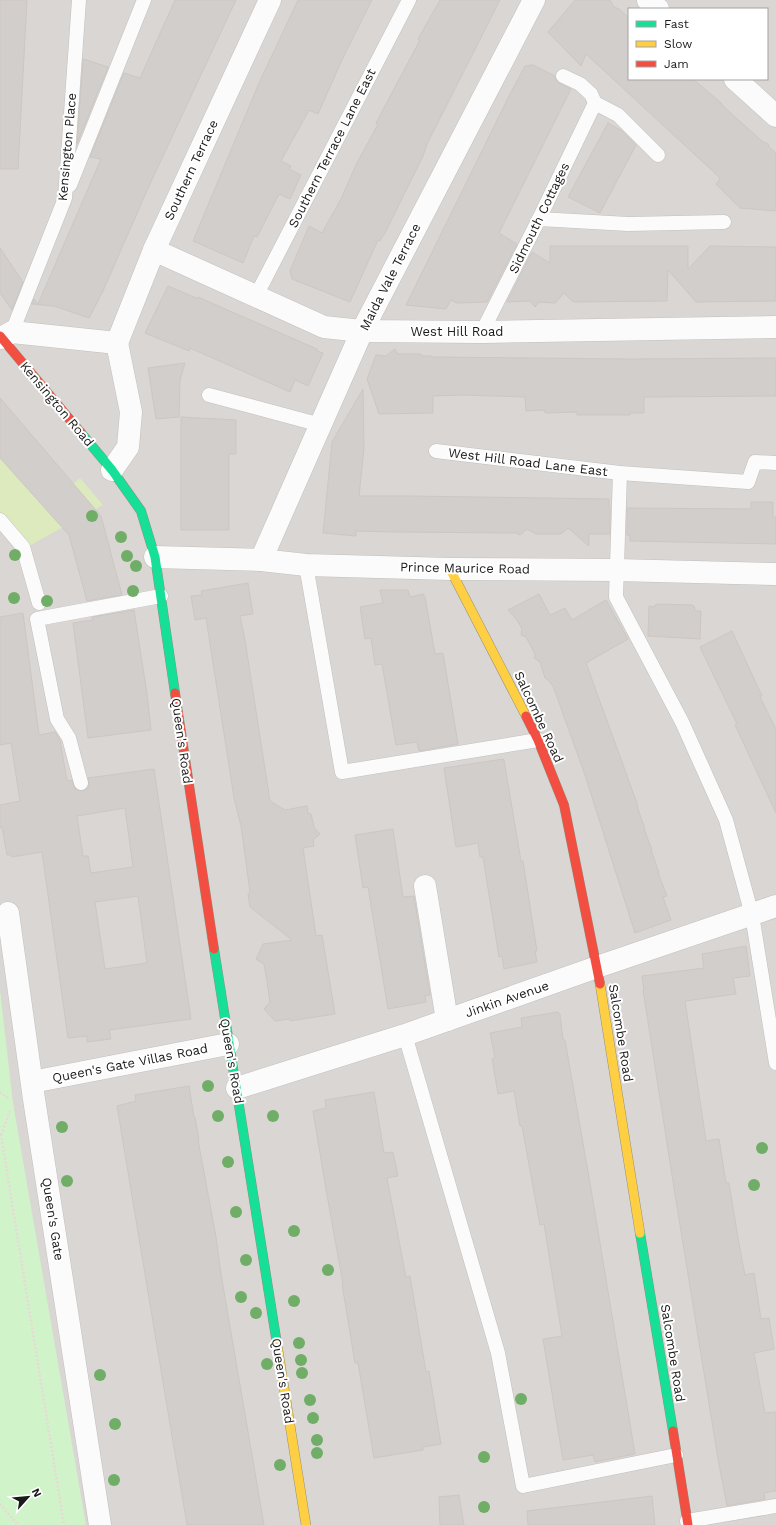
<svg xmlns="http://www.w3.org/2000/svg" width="776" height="1525" viewBox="0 0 776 1525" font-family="'Work Sans',sans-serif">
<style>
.residential{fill:#d9d6d4;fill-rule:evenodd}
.grass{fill:#dceabd}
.park{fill:#d0f3ca}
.building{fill:#d2cecb;stroke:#cdc7c3;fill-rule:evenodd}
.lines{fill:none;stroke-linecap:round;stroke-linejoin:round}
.lane-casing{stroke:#c2c0be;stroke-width:15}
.street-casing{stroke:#c2c0be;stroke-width:23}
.fast-casing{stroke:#94917a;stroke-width:10}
.slow-casing{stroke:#94917a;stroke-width:10}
.jam-casing{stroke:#94917a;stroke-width:10}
.path{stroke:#ead7d7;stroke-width:2.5;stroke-dasharray:2 2;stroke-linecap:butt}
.lane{stroke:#fcfbfb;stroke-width:14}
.street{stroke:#fcfbfb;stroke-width:22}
.fast{stroke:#16e098;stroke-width:9}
.slow{stroke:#ffcf43;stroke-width:9}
.jam{stroke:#f24e42;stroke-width:9}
.tree{fill:#70ad67}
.labels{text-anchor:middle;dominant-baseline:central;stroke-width:4;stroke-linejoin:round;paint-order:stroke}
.street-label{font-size:13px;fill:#1a1a1a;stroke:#fff}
</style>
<rect width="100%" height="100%" fill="#eae6e2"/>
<path class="residential" d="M0 0H776V1525H0ZM629 9H767V79H629Z"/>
<polygon class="grass" points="0,457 73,484 80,478 103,505 27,547 0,516"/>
<polygon class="park" points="0,990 13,1103 86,1525 0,1525"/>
<g class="building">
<polygon points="0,0 27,0 18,169 0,169"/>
<polygon points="175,0 236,0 149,186 103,291 89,318 54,306 32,304 34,299 38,304 101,159 90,157 124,73 140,78"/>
<polygon points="298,0 372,0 341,62 318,114 309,110 281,161 291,166 289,169 301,175 290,199 279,194 257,237 254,236 243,263 193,241 259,83"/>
<polygon points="440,0 500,0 427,144 423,156 384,235 383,235 380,241 378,240 350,302 292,279 290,271 309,226 322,233 342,197 356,165 378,124 376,123 420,40 418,39"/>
<polygon points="575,0 610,0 614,7 619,9 629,18 629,79 693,79 720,102 725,108 763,142 768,144 769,147 776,153 776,211 740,208 716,184 720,179 718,176 586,54 581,66 548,32"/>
<polygon points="83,59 108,67 77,144"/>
<polygon points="533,65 555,76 556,80 559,83 571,89 499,233 517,244 487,302 457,303 451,300 446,309 406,305 510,94 525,66"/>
<polygon points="608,123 622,131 636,145 600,213 568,197"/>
<polygon points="550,246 688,246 688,269 710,246 776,247 776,301 696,302 668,270 667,301 573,302 564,293 555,303 539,302 535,307 530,301 507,302 532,252 550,263"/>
<polygon points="0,248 23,282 12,310 0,293"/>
<polygon points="168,286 196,298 198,297 317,349 317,351 323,353 308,386 295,380 290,392 190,348 189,351 145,333"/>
<polygon points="395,349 398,354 421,354 422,356 432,356 432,357 631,359 776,358 776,396 644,397 644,413 630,413 630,415 577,415 577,412 545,413 545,410 526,411 525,397 462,395 433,396 433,413 379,414 367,379 376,355 386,356"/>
<polygon points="185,363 180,380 179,417 156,419 148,368"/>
<polygon points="363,389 364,448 359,496 410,496 609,499 609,507 610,507 610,534 589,534 589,546 568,528 561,534 536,534 527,529 520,535 516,533 393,532 356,531 356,536 323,533 332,442"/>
<polygon points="0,398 101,516 122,595 87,601 69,535 0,458"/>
<polygon points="181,417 236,420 236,454 229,454 229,530 181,530"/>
<polygon points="751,502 773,502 773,517 776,517 776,544 630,541 630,535 627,535 627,508 751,509"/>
<polygon points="248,583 253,614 240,616 245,640 270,801 285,810 307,806 308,813 311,814 314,827 320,834 313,840 314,846 303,848 316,936 322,935 335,1014 290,1021 290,1019 275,1021 264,1009 270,1002 267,981 264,964 256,959 263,944 292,940 250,907 248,894 250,892 241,826 234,798 206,618 195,620 191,596 202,595 201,591"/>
<polygon points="380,590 408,590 410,597 424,594 424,597 425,597 435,654 443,653 458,744 419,751 417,742 396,745 382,664 375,665 371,638 365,639 360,607 383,603"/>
<polygon points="539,594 550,615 565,608 572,620 606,600 628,639 586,663 638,806 637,806 645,829 644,829 652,850 651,850 659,873 658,873 667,896 663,897 671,920 635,933 585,775 553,686 547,679 545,678 540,662 534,658 535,654 526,637 521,635 522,629 517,620 508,610"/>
<polygon points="657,604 692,605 694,606 695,611 701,611 700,639 648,636 649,606 655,607 655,605 657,605"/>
<polygon points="134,610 147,694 151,730 88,738 73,623 93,620 92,617"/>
<path d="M23 613 39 735 55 732 60 740 67 781 72 780 75 789 83 791 87 789 89 786 88 778 154 769 191 1019 109 1030 111 1039 87 1042V1036L68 1038 42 852 12 857 11 855H7L2 827 0 828V805L20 801 11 743 0 745V617ZM125 808 133 867 91 873 88 856H83L77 816ZM138 896 147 963 105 969 95 902Z"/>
<polygon points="732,631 762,696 760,697 776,729 776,813 735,725 737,724 700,647"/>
<polygon points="503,759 504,760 521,861 523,861 537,951 535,951 537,962 504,969 502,956 499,957 483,857 480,857 478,843 456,847 444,768"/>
<polygon points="393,829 403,897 414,896 430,995 425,996 426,1002 388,1009 368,887 363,888 355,835"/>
<polygon points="746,946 750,976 733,978 736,994 685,1001 706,1141 719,1139 726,1183 729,1183 739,1244 745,1275 754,1273 761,1319 769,1318 774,1349 754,1353 765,1413 776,1412 776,1491 764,1493 765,1499 727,1506 718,1459 674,1188 643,990 644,990 642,976 704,968 702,954"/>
<polygon points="558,1012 559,1014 560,1014 563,1040 565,1040 592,1195 635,1454 595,1462 593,1455 563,1460 543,1339 562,1336 544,1224 540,1225 522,1126 520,1126 514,1091 498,1094 492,1059 495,1058 490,1033 522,1027 521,1018"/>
<polygon points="189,1086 194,1117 195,1117 199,1140 198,1140 216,1237 221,1274 264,1525 187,1525 168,1412 117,1106 136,1101 135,1095"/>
<polygon points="374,1092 384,1153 393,1152 398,1176 387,1178 406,1277 410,1276 426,1372 429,1371 441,1444 423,1447 423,1450 374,1458 358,1363 355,1363 342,1284 343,1284 327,1195 313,1111 326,1108 325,1100"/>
<polygon points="459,1495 464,1525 440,1525 439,1497"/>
<polygon points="652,1496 655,1525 528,1525 527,1511"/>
</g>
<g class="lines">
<g class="lane-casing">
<g id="lane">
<polyline points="563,76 580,84 591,94 595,103 618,115 658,155"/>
<polyline points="70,185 144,0"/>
<polyline points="539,219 628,224 724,222"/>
<polyline points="256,296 409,0"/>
<polyline points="12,332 65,198 79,0"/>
<polyline points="482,332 539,219 595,103"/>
<polyline points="209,395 321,425"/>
<polyline points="436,451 620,473 748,482 755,462 776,463"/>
<polyline points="620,473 616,597 682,722 726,820 752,915 776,1063"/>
<polyline points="0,520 23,547 39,603"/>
<polyline points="306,565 342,772 538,740"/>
<polyline points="81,783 69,738 57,719 37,619 161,596"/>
<polyline points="405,1035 498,1353 523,1486 676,1455"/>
<polyline points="687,1521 776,1506"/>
</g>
</g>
<g class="street-casing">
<g id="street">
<polyline points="648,0 658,9"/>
<polyline points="735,79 776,116"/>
<polyline points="154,250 324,327 362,331 482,332 776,327"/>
<polyline points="1,338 12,332 117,343"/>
<polyline points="117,343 154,250 270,0"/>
<polyline points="112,470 128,447 131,412 117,343"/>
<polyline points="155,557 261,560 306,565 450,569 616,570 776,574"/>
<polyline points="261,560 362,331 534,0"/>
<polyline points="425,886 447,1020"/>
<polyline points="8,913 34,1099 100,1525"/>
<polyline points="32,1082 228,1044"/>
<polyline points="237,1088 405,1035 597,967 776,906"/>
</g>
</g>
<g class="fast-casing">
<g id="fast">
<polyline points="81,433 112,470 141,511 155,557 175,693"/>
<polyline points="214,949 277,1344"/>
<polyline points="640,1233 673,1431"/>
</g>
</g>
<g class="slow-casing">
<g id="slow">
<polyline points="450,569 526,716"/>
<polyline points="600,984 640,1233"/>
<polyline points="277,1344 306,1525"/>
</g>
</g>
<g class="jam-casing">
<g id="jam">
<polyline points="0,336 81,433"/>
<polyline points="175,693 214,949"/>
<polyline points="526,716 538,740 564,805 600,984"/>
<polyline points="673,1431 688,1525"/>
</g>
</g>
<g class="path">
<polyline points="0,1092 8,1098"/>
<polyline points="0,1135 1,1135 64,1525"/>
<polyline points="1,1135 10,1111"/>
<polyline points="0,1504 18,1525"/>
</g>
<use href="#lane" class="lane"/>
<use href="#street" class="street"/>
<use href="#fast" class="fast"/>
<use href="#slow" class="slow"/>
<use href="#jam" class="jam"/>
</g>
<g class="tree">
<circle cx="92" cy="516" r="6"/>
<circle cx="121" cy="537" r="6"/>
<circle cx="15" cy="555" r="6"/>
<circle cx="127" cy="556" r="6"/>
<circle cx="136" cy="566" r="6"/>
<circle cx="133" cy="591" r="6"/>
<circle cx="14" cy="598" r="6"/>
<circle cx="47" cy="601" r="6"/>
<circle cx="208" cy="1086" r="6"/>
<circle cx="218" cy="1116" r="6"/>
<circle cx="273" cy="1116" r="6"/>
<circle cx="62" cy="1127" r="6"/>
<circle cx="762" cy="1148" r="6"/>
<circle cx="228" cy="1162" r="6"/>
<circle cx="67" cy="1181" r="6"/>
<circle cx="754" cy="1185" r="6"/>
<circle cx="236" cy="1212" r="6"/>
<circle cx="294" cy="1231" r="6"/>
<circle cx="246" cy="1260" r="6"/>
<circle cx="328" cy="1270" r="6"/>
<circle cx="241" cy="1297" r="6"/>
<circle cx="294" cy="1301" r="6"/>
<circle cx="256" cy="1313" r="6"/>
<circle cx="299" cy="1343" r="6"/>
<circle cx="301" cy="1360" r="6"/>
<circle cx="267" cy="1364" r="6"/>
<circle cx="302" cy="1373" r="6"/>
<circle cx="100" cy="1375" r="6"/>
<circle cx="521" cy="1399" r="6"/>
<circle cx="310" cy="1400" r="6"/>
<circle cx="313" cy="1418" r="6"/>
<circle cx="115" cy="1424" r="6"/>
<circle cx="317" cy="1440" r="6"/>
<circle cx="317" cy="1453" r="6"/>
<circle cx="484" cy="1457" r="6"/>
<circle cx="280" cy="1465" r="6"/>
<circle cx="114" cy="1480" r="6"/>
<circle cx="484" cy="1507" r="6"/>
</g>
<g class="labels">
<g class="street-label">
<text transform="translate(67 147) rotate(-85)">Kensington Place</text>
<text transform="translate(332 148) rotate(-63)">Southern Terrace Lane East</text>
<text transform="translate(191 170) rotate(-65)">Southern Terrace</text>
<text transform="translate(539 218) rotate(-64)">Sidmouth Cottages</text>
<text transform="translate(390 277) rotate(-63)">Maida Vale Terrace</text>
<text x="457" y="331">West Hill Road</text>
<text transform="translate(57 404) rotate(50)">Kensington Road</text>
<text transform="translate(528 462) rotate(7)">West Hill Road Lane East</text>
<text transform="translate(465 568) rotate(1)">Prince Maurice Road</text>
<text transform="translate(539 717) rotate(65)">Salcombe Road</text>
<text transform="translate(182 741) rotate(82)">Queen's Road</text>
<text transform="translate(507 999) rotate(-19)">Jinkin Avenue</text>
<text transform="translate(621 1033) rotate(81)">Salcombe Road</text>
<text transform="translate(232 1061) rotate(80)">Queen's Road</text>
<text transform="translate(130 1063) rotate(-11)">Queen's Gate Villas Road</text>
<text transform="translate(53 1219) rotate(81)">Queen's Gate</text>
<text transform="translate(673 1353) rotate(81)">Salcombe Road</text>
<text transform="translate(283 1381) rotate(81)">Queen's Road</text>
</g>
</g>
<rect x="628" y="8" width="140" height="72" fill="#ffffff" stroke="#a3a3a3"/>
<rect x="636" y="21" width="20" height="6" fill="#16e098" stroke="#a3a3a3"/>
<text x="664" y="28" font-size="12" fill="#1a1a1a">Fast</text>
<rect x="636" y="41" width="20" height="6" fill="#ffcf43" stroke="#a3a3a3"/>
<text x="664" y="48" font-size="12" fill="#1a1a1a">Slow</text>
<rect x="636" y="61" width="20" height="6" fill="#f24e42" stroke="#a3a3a3"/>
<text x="664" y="68" font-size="12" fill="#1a1a1a">Jam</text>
<g transform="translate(28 1497) rotate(63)" stroke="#ffffff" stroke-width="3" paint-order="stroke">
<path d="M0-3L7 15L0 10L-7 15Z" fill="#1a1a1a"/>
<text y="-6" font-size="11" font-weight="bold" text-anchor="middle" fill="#1a1a1a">N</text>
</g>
</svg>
